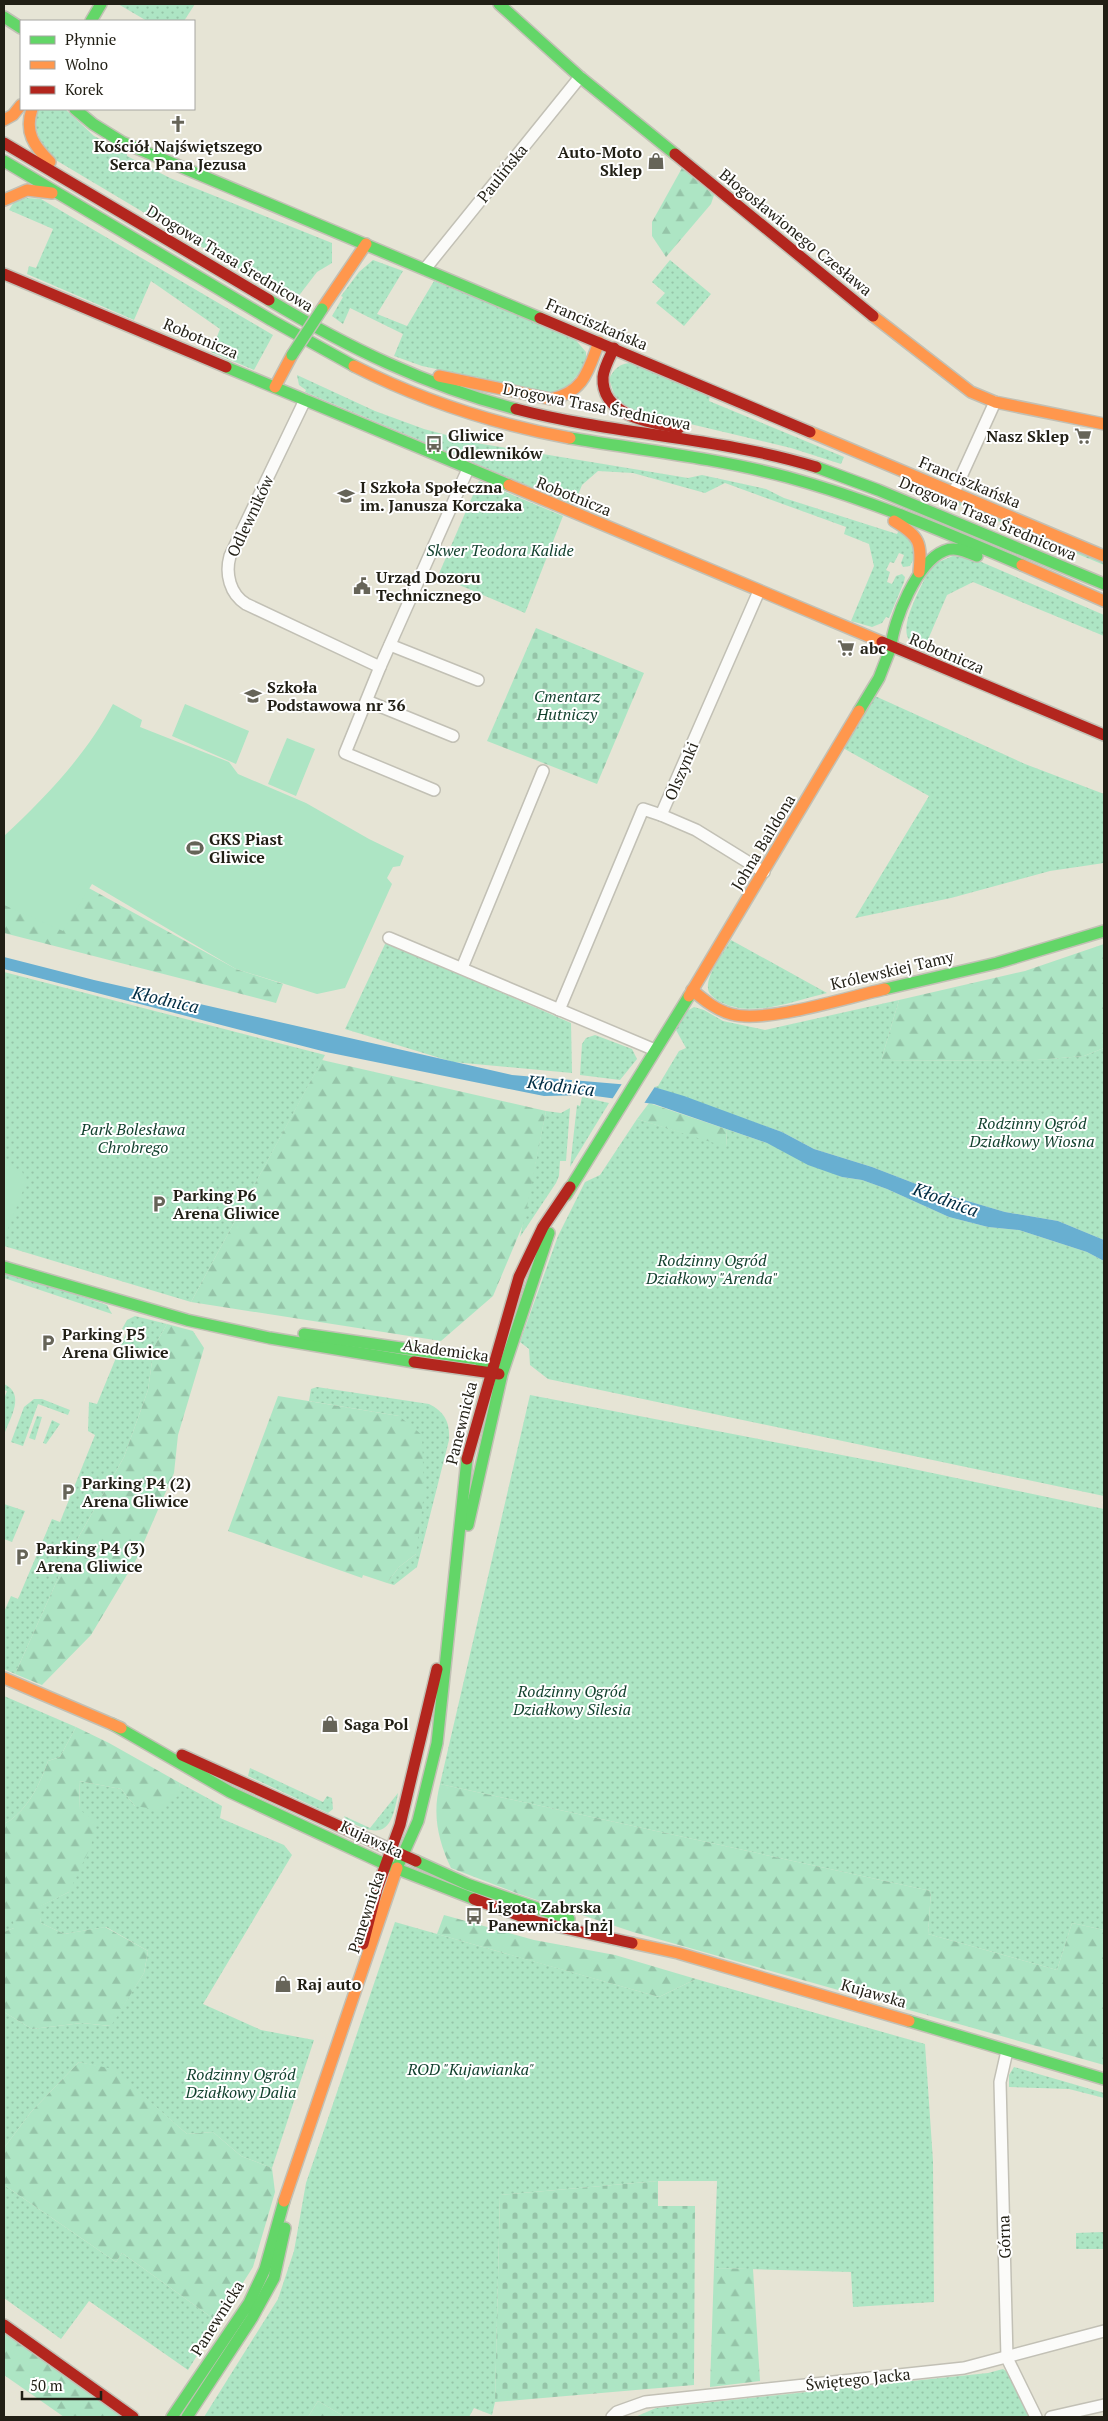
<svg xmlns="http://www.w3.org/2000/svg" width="1108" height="2421" viewBox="0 0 1108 2421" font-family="'PT Serif',serif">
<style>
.green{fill:url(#green-dots)}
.forest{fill:url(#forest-firs)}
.cemetery{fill:url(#cemetery-stones)}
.pitch{fill:#ade5c4}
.water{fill:#68afd1}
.pier{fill:#e6e4d5}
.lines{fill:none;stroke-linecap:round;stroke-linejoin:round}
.street-casing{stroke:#c2c0b5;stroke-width:14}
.fast-casing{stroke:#c2c0b5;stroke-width:14}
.slow-casing{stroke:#c2c0b5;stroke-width:14}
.jam-casing{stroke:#c2c0b5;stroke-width:14}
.street{stroke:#fbfbf9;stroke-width:11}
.fast{stroke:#63d668;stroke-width:11}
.slow{stroke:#ff974d;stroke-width:11}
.jam{stroke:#b3261e;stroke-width:11}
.fast-bridge-casing{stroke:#c2c0b5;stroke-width:14;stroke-linecap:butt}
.fast-bridge{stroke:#63d668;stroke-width:11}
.labels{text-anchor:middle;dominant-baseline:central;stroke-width:4;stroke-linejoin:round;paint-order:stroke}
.poi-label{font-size:16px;font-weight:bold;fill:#211f15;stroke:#fff;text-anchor:start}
.street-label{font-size:16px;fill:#211f15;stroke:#fff}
.park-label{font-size:16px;font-style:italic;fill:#103f2c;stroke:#fff}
.water-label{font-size:18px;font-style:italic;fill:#012d44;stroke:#fff}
</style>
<defs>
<pattern id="green-dots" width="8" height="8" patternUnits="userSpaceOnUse" patternTransform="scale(1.25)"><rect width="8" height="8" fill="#ade5c4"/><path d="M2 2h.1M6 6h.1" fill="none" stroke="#95c4a8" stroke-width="1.8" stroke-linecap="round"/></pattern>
<pattern id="forest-firs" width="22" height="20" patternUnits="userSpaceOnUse" patternTransform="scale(1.25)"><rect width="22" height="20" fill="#ade5c4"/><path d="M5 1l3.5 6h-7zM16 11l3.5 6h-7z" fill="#95c4a8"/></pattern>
<pattern id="cemetery-stones" width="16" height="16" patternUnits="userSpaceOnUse" patternTransform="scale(1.25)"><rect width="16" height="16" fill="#ade5c4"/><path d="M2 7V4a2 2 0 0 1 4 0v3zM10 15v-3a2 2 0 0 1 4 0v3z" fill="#95c4a8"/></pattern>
</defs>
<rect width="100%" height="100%" fill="#e6e4d5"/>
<g class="green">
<polygon points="118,4 195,4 184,21 147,21"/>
<polygon points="38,109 65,109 94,136 127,153 127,156 170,178 332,243 332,263 317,272 294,302 44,153 33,118"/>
<polygon points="27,198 41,199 273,335 254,370 211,352 220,329 151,281 134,320 27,274 29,266 36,268 53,229 9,210 14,202"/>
<polygon points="373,260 403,271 377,314 407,326 434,281 573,337 586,352 586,365 560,395 422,366 394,356 403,334 350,308 343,324 332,316 343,297 341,296 359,272"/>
<polygon points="670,260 711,294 684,326 656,303 665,293 652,282"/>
<path d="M630 363 710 396 709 401 844 457 841 464 791 448 627 409 617 402 609 379C614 369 619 364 630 363Z"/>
<polygon points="297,375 375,411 424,429 476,443 688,478 702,475 766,489 784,498 897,534 900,528 913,539 913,560 910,566 903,567 901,563 904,555 899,553 894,563 890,562 886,570 890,572 887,582 892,584 896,576 902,574 905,577 904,582 889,618 886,617 882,623 872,627 851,621 874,566 869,544 844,534 846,527 725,483 705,493 633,473 598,471 582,485 574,505 305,392 306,390 299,385"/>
<polygon points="479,481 563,516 525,613 438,576"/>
<polygon points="923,484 1104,559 1104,565 921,489"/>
<path d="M953 556 972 558 1104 615V636L973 582 947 595 924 649C918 646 911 644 908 638 900 621 924 583 931 565Z"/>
<polygon points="875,696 1025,764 1104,794 1104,863 1050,871 951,898 855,918 929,796 843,748"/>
<path d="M731 940 827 993C792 1001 750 1020 717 1000 711 996 707 992 708 985 709 971 724 952 731 940Z"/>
<polygon points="386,942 571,1023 572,1073 453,1062 345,1029"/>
<polygon points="4,972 325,1055 191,1302 4,1246"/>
<polygon points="899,1000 881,1061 1037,1060 1084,1056 1104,1048 1104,1240 1058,1221 1005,1212 937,1192 872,1167 814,1149 782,1132 654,1087 658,1086 679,1051 686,1048 676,1030 687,1011 694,1007 704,1010 723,1021 765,1030"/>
<polygon points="595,1035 632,1049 637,1059 620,1080 580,1075 582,1044 586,1038"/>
<polygon points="582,1097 609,1103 570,1167 577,1105 580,1106"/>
<polygon points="570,1108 566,1161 560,1161 559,1176 556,1183 520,1237 546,1111 561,1113"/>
<polygon points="637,1119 727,1146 726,1129 767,1143 842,1177 862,1180 887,1189 949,1217 988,1227 1019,1230 1087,1252 1104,1261 1104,1496 548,1379 530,1365 529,1349 520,1342 558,1236 585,1182 600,1175"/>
<polygon points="4,1271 107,1305 112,1314 4,1278"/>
<polygon points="135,1316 167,1324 154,1347 148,1390 124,1457 69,1554 15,1674 4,1669 4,1612 11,1596 18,1599 52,1519 60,1522 95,1435 88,1431 89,1402 97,1404 127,1331 122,1329 127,1320"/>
<path d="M4 1384C26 1394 10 1418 4 1435V1399L7 1391 4 1390Z"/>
<path d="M317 1387 429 1404C445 1412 450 1422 449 1440L417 1567 394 1585 387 1583 399 1567 416 1554 399 1416 309 1401 311 1389Z"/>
<polygon points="530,1395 899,1466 1104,1509 1104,1930 1072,1923 1057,1970 928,1934 931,1891 440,1784"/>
<polygon points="34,1399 42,1399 70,1410 68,1415 38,1404 23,1446 11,1442 24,1407"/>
<polygon points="37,1416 42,1417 35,1440 29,1438"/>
<polygon points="52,1420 60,1424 46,1444 43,1443"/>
<polygon points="4,1504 25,1511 12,1542 4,1539"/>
<path d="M4 1696 76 1727 60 1757 48 1761C40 1784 27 1812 4 1824Z"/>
<polygon points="250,1768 323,1802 327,1796 332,1798 333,1809 328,1813 248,1776"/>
<polygon points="79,1781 121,1789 135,1806 177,1796 180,1783 222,1806 220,1818 284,1845 292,1855 203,2004 261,2030 314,2040 272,2168 241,2156 213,2132 187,2134 113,2070 79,2062 31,2112 4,2148 4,2012 32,2029 82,2023 110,2026 144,1973 148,1951 106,1927 64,1934 41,1923 38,1907 69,1892 80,1810"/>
<path d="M398 1793C391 1835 381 1838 346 1820L344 1816 370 1828Z"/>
<polygon points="4,1921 14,1921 14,1928 4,1932"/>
<polygon points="395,1922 659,1997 696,1979 925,2044 933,2161 934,2302 853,2307 851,2272 714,2268 717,2181 658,2181 500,2195 495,2402 492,2415 474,2408 469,2417 345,2417 318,2401 308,2417 204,2417 278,2299 294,2251 306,2183"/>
<polygon points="1014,2067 1104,2093 1104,2098 1069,2089 1009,2087 1009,2075"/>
<polygon points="4,2185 116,2262 122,2253 218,2322 188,2370 89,2301 61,2339 4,2298"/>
<polygon points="1104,2232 1104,2249 1076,2249 1076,2233"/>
<polygon points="1003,2369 1010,2374 1031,2417 635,2417 656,2408 988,2373"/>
</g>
<g class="forest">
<polygon points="682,168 714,195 711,204 666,257 652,236 652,222"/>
<polygon points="56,870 236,969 283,984 276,1003 4,933 4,892"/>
<polygon points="1104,944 1104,1048 1084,1056 1037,1060 881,1061 899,1000 1025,971"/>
<polygon points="322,1060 546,1111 524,1222 493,1296 441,1341 191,1302"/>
<polygon points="649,1103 726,1129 727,1147 637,1119"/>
<polygon points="167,1324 193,1331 204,1348 178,1435 174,1473 137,1558 91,1635 42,1685 15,1674 69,1554 124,1457 148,1390 154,1347"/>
<polygon points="278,1396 399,1416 422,1435 424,1494 416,1554 399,1567 387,1583 363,1575 362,1578 228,1531"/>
<path d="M76 1727 109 1743 180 1783 178 1796 161 1810 135 1806 121 1789 79 1781 80 1810 96 1822 91 1846 69 1892 39 1907 41 1923 64 1934 105 1927 148 1951 144 1973 111 2026 82 2023 32 2029 4 2012V1932L14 1928 13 1921H4V1824C27 1812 40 1784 48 1761L60 1757Z"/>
<path d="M440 1784 931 1891 928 1934 1057 1970 1072 1923 1104 1930V2065L633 1932 519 1894 451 1868C438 1840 432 1814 440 1784Z"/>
<polygon points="444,1915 534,1940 615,1955 696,1979 659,1997 437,1934"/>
<polygon points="79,2062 113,2069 187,2134 213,2132 241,2156 272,2168 275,2192 253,2267 218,2322 122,2253 116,2262 4,2185 4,2148 31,2112"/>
<polygon points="714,2268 753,2269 760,2381 710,2387"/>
<polygon points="4,2325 134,2417 64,2417 4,2375"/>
<polygon points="318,2401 345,2417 308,2417"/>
</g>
<g class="cemetery">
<polygon points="536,628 644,673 597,784 487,741"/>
<polygon points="658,2181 658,2206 695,2206 694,2385 495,2402 500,2195"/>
</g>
<g class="pitch">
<path d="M113 704 142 720 140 727 229 762 238 774 306 803 369 839 404 856 400 866 393 867 387 878 392 884 345 988 317 994 236 969 92 884 63 931 4 905V836C45 798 87 754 113 704Z"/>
<polygon points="185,704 249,731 236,764 172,736"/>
<polygon points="287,738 315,749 296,796 268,784"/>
<polygon points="4,1164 22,1171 26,1183 6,1234 4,1233"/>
</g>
<polygon class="water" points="4,957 94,980 512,1075 654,1087 684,1096 782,1132 814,1149 872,1167 937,1192 1005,1212 1058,1221 1104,1240 1104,1261 1087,1252 1019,1230 988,1227 949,1217 887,1189 862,1180 842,1177 808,1165 767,1143 654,1104 588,1095 544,1096 326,1052 4,969"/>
<g class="pier">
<polygon points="572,1077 580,1078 579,1098 571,1098"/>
<polygon points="623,1082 656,1085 643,1105 611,1101"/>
</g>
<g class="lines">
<g class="street-casing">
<g id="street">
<polyline points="425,269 580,77"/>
<path d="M305 400 230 556C225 574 230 594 246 604L380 667"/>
<polyline points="954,492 995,402"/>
<polyline points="390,645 478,680"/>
<polyline points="367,701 453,736"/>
<polyline points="434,790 345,753 380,667 468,469"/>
<polyline points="661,815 696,830 764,872"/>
<polyline points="389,938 655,1050"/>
<polyline points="462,968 543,771"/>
<polyline points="559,1010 643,809 661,815 759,591"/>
<polyline points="1007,2051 1000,2082 1007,2358 1036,2417"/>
<polyline points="612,2417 617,2412 645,2402 964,2368 1104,2331"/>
<polyline points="1051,2417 1104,2405"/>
</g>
</g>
<g class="fast-casing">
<g id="fast">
<polyline points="499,4 580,77 675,154"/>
<polyline points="4,17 21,28"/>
<polyline points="91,21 101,4"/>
<polyline points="75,109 93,124 122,142 540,318"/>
<polyline points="4,161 271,320 354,366"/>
<path d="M269 300C347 347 427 386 516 409"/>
<polyline points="226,367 509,485"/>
<path d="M570 438C642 450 716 458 787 477 868 499 945 532 1022 565"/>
<polyline points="816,467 878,490 1104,584"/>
<path d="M891 647C893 621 917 562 944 551 956 546 966 552 977 556"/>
<polyline points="859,711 879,678 891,647"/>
<polyline points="885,989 997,963 1104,931"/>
<polyline points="566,1195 689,996"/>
<polyline points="4,1267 187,1320 270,1338 414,1362"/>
<polyline points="304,1334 477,1359 497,1371"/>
<polyline points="468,1525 502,1374 549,1233"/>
<polyline points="112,1724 230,1792 387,1865 474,1899"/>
<polyline points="416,1861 467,1884 569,1919"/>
<polyline points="397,1868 418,1821 437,1743 467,1459"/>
<polyline points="909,2021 1104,2079"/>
<polyline points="172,2417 249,2303 265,2269 284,2201"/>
<polyline points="187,2417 252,2318 274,2278 285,2228"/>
</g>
</g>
<g class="slow-casing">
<g id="slow">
<path d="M32 109C24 132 34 146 50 162"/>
<polyline points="4,120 13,115 21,105"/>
<polyline points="4,200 27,190 52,193"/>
<polyline points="322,309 366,244"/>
<polyline points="873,316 971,392 995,402 1104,424"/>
<path d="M354 366C423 401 494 424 570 438"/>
<path d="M439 376 551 399C584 392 588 371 599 342"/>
<polyline points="275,387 292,355"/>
<polyline points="810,432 1104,556"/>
<polyline points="509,485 882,642"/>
<path d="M894 521C920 536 922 543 919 572"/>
<polyline points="1022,565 1104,601"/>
<path d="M692 990C704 1000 716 1010 731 1014 765 1024 848 997 885 989"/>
<polyline points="689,996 859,711"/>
<polyline points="4,1678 121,1728"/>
<polyline points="632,1943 678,1953 909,2021"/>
<polyline points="284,2201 397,1868"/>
</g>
</g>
<g class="jam-casing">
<g id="jam">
<polyline points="4,143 269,300"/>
<polyline points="675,154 873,316"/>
<polyline points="4,274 226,367"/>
<polyline points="540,318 810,432"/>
<path d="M614 348C610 357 604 367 603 377 601 416 651 423 679 428"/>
<path d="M516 409C615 435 719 437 816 467"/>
<polyline points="882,642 1104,735"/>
<polyline points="414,1362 499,1374"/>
<polyline points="467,1459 519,1277 543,1227 570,1187"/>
<polyline points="182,1755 416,1861"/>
<polyline points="474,1899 537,1922 632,1943"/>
<polyline points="363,1944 377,1889 400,1825 437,1669"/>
<polyline points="4,2325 133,2417"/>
</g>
</g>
<use href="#street" class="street"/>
<use href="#fast" class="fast"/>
<use href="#slow" class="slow"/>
<use href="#jam" class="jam"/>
<g class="fast-bridge-casing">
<polyline id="fast-bridge" points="292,355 322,309"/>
</g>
<use href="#fast-bridge" class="fast-bridge"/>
</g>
<defs>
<g id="church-bare" transform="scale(1.35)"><path d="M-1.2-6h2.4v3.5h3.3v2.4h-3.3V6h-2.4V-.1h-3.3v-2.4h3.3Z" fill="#666458" stroke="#fff" stroke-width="2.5" paint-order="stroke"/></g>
<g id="shop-bare" transform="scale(1.35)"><path d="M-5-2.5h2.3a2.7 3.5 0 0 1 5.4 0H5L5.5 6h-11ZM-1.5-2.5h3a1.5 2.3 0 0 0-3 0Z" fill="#666458" stroke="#fff" stroke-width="2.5" paint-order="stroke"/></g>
<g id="supermarket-bare" transform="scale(1.35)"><path d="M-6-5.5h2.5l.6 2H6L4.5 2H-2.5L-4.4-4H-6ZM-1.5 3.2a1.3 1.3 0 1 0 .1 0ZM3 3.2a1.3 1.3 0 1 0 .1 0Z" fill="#666458" stroke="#fff" stroke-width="2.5" paint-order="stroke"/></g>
<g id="bus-bare" transform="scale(1.35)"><path d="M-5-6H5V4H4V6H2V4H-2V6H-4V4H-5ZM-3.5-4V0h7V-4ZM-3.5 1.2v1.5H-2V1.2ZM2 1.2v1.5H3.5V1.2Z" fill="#666458" stroke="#fff" stroke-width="2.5" paint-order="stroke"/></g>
<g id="school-bare" transform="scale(1.35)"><path d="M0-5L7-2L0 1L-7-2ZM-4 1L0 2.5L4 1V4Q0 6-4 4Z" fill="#666458" stroke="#fff" stroke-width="2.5" paint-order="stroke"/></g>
<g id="civic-bare" transform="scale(1.35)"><path d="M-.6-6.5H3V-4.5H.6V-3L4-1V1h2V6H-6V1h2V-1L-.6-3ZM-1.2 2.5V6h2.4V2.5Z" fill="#666458" stroke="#fff" stroke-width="2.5" paint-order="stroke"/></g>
<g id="stadium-bare" transform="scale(1.35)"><path d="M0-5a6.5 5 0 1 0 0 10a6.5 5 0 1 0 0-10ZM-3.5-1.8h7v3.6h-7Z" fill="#666458" stroke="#fff" stroke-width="2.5" paint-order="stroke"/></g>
<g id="parking-bare" transform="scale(1.35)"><path d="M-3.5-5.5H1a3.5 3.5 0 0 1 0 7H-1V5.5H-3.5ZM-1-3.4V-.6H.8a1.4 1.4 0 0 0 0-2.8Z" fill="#666458" stroke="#fff" stroke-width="2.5" paint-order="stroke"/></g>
</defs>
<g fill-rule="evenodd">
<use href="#church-bare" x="178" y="124"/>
<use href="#shop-bare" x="656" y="161"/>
<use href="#supermarket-bare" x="1083" y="436"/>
<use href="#bus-bare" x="434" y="444"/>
<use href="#school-bare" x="346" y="496"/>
<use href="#civic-bare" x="362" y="586"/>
<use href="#supermarket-bare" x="846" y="648"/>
<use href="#school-bare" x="253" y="696"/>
<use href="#stadium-bare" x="195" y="848"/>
<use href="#parking-bare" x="159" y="1204"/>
<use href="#parking-bare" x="48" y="1343"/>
<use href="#parking-bare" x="68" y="1492"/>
<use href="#parking-bare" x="22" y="1557"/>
<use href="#shop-bare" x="330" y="1724"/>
<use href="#bus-bare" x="474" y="1916"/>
<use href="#shop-bare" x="283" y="1984"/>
</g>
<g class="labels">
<g class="poi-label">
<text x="178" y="146" text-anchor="middle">Kościół Najświętszego<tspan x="178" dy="18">Serca Pana Jezusa</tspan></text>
<text x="642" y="152" text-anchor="end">Auto-Moto<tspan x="642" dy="18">Sklep</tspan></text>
<text x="448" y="435">Gliwice<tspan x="448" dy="18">Odlewników</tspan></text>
<text x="1069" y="436" text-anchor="end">Nasz Sklep</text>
<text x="360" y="487">I Szkoła Społeczna<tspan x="360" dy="18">im. Janusza Korczaka</tspan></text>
<text x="376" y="577">Urząd Dozoru<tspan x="376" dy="18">Technicznego</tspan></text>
<text x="860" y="648">abc</text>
<text x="267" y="687">Szkoła<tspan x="267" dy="18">Podstawowa nr 36</tspan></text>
<text x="209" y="839">GKS Piast<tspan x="209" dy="18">Gliwice</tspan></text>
<text x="173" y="1195">Parking P6<tspan x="173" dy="18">Arena Gliwice</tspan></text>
<text x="62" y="1334">Parking P5<tspan x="62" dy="18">Arena Gliwice</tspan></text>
<text x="82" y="1483">Parking P4 (2)<tspan x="82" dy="18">Arena Gliwice</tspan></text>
<text x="36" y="1548">Parking P4 (3)<tspan x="36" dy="18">Arena Gliwice</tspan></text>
<text x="344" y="1724">Saga Pol</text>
<text x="488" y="1907">Ligota Zabrska<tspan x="488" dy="18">Panewnicka [nż]</tspan></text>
<text x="297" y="1984">Raj auto</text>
</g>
<g class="street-label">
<text transform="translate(502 173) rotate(-51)">Paulińska</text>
<text transform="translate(796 232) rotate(39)">Błogosławionego Czesława</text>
<text transform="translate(230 258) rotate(31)">Drogowa Trasa Średnicowa</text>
<text transform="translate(597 324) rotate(23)">Franciszkańska</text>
<text transform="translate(201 338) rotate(23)">Robotnicza</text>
<text transform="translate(597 406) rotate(11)">Drogowa Trasa Średnicowa</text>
<text transform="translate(970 482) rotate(23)">Franciszkańska</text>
<text transform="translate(574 496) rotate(22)">Robotnicza</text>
<text transform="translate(250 516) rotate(-65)">Odlewników</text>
<text transform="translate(988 518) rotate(23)">Drogowa Trasa Średnicowa</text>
<text transform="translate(947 653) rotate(23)">Robotnicza</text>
<text transform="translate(681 771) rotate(-67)">Olszynki</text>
<text transform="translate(763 842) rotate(-59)">Johna Baildona</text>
<text transform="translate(892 970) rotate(-13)">Królewskiej Tamy</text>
<text transform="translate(446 1350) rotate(8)">Akademicka</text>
<text transform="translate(461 1423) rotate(-76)">Panewnicka</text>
<text transform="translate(372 1839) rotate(25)">Kujawska</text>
<text transform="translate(366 1912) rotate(-72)">Panewnicka</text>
<text transform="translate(874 1993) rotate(16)">Kujawska</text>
<text transform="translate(1004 2237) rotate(-92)">Górna</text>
<text transform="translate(217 2318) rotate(-58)">Panewnicka</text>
<text transform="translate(858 2379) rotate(-6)">Świętego Jacka</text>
</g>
<g class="park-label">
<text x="500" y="550">Skwer Teodora Kalide</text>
<text x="567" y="696">Cmentarz<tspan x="567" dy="18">Hutniczy</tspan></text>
<text x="1032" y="1123">Rodzinny Ogród<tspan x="1032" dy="18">Działkowy Wiosna</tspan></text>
<text x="133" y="1129">Park Bolesława<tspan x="133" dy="18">Chrobrego</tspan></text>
<text x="712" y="1260">Rodzinny Ogród<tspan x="712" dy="18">Działkowy "Arenda"</tspan></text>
<text x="572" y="1691">Rodzinny Ogród<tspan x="572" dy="18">Działkowy Silesia</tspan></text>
<text x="471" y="2069">ROD "Kujawianka"</text>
<text x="241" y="2074">Rodzinny Ogród<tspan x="241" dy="18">Działkowy Dalia</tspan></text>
</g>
<g class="water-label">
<text transform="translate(166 999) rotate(13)">Kłodnica</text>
<text transform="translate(561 1085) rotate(7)">Kłodnica</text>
<text transform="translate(946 1199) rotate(20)">Kłodnica</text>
</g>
</g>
<rect width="1108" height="2421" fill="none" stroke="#211f15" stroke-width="10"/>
<rect x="20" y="20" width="175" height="90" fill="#ffffff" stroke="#a6a5a1"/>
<rect x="30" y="36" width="25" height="8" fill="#63d668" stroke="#a6a5a1"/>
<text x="65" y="45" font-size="15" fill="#211f15">Płynnie</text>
<rect x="30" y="61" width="25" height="8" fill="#ff974d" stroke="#a6a5a1"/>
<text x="65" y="70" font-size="15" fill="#211f15">Wolno</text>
<rect x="30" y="86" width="25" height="8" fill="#b3261e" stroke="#a6a5a1"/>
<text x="65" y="95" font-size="15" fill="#211f15">Korek</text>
<path d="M22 2391v8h79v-8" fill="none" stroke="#211f15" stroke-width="2.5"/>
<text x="30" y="2391" font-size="15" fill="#211f15" stroke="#ffffff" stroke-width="4" paint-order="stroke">50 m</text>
</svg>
